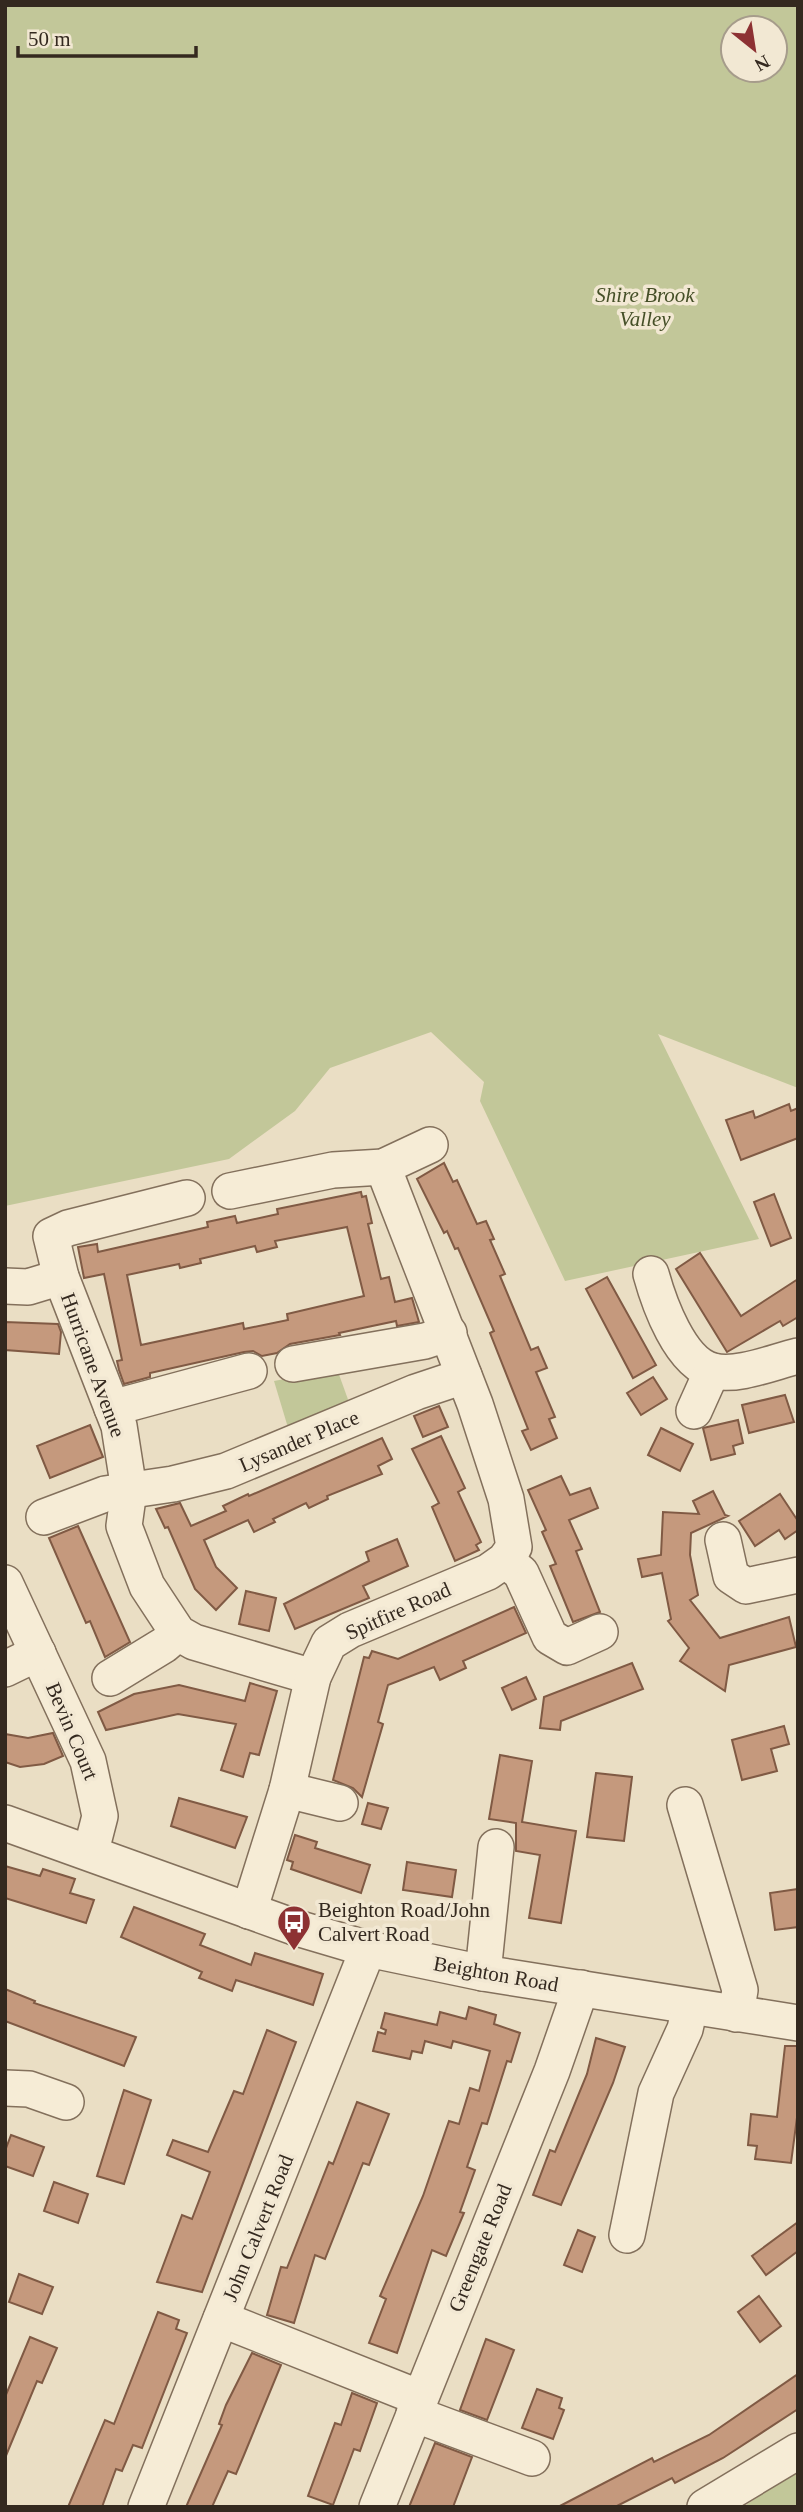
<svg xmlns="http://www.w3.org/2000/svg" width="803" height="2512" viewBox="0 0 803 2512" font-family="'Times New Roman',serif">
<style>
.green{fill:#c2c799;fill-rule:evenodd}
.building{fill:#c5997d;stroke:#805a44;stroke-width:2;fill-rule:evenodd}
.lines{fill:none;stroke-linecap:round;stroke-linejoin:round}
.minor-casing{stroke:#83705c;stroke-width:38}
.minor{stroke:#f6ecd6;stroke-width:35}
.labels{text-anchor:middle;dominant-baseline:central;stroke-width:7;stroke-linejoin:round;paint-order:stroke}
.park-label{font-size:21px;font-style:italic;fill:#454f27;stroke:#f2e8d3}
.street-label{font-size:21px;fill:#34291f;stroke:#f2e8d3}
.poi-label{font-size:21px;fill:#34291f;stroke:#f2e8d3;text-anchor:start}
</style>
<rect width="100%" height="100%" fill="#eadec4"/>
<g class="green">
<path d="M5 5H798V1088L658 1034 759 1239 565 1281 480 1101 484 1082 431 1032 330 1068 295 1111 229 1159 5 1206ZM733 28H775V70H733Z"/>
<polygon points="337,1369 350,1405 289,1431 274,1381"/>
<polygon points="798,2470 798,2507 743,2507"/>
</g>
<g class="building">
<polygon points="789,1104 791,1111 798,1108 798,1138 741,1160 726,1120 753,1111 755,1118"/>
<polygon points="444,1163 453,1182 457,1180 477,1224 486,1221 494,1239 490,1240 505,1274 500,1276 531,1350 538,1347 547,1368 536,1372 555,1417 549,1419 557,1438 531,1450 522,1431 528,1429 490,1333 494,1331 458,1248 455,1249 447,1231 444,1233 417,1179"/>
<path d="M361 1192 362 1197 366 1196 372 1223 368 1224 381 1279 389 1277 395 1302 412 1298 419 1322 397 1326 396 1321 339 1333 340 1335 290 1344 277 1353 262 1356 253 1351 244 1352 150 1373V1377L124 1384 119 1370 117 1361 122 1360 104 1274 84 1278 78 1247 97 1244 98 1252 208 1227 207 1222 235 1216 237 1223 278 1214 277 1209ZM347 1227 364 1296 287 1314 288 1320 244 1329 243 1323 141 1345 127 1275 179 1264 180 1268 201 1263 200 1259 255 1246 257 1252 277 1247 275 1241Z"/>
<polygon points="774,1194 791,1238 771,1246 754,1202"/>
<polygon points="700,1253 741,1316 798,1279 798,1317 783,1326 780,1321 727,1352 676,1269"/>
<polygon points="607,1277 656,1365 633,1378 586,1289"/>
<polygon points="5,1322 58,1324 61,1332 59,1354 5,1350"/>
<polygon points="653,1377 667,1399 641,1415 627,1393"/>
<polygon points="785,1395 794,1422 749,1433 742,1405"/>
<polygon points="439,1406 448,1427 423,1437 414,1416"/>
<polygon points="738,1420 743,1443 733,1446 735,1454 711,1460 703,1428"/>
<polygon points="90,1425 103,1457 50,1478 37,1446"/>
<polygon points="661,1428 693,1444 680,1471 648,1455"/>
<polygon points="441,1436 465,1488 458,1492 481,1542 476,1545 479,1550 455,1561 432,1507 439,1503 412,1449"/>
<polygon points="382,1438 392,1459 378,1466 382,1474 327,1496 328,1499 309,1508 306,1503 273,1519 275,1522 254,1532 248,1520 204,1540 216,1567 237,1588 216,1610 195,1589 168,1527 165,1528 156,1509 180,1503 191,1526 226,1511 223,1506 248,1494 249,1496"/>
<polygon points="561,1476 570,1495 590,1488 598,1508 569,1520 582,1549 576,1551 600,1612 573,1622 550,1566 556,1564 542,1532 546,1530 528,1490"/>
<polygon points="713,1491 725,1515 728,1516 691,1533 690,1555 698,1595 690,1600 720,1638 789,1617 796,1647 729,1665 725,1691 680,1661 689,1648 668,1621 671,1619 662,1573 642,1577 638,1559 661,1555 663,1512 699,1514 693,1501"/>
<polygon points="780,1494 798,1521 798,1530 785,1539 779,1530 755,1546 739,1521"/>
<polygon points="78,1526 130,1642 105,1657 90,1621 86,1623 49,1538"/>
<polygon points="397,1539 408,1566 363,1586 369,1598 295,1629 284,1604 369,1561 366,1552"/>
<polygon points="246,1591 276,1598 269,1631 239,1624"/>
<polygon points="514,1607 526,1633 463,1661 466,1668 440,1680 434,1667 388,1685 378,1722 383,1724 362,1797 353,1788 333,1780 364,1657 369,1658 372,1651 398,1659"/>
<polygon points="632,1663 643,1689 561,1721 560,1730 540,1728 544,1697"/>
<polygon points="526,1677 536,1699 512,1710 502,1688"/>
<polygon points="250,1683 277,1691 259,1755 250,1753 243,1777 221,1770 236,1724 178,1714 106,1730 98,1712 134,1694 179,1685 245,1701"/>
<polygon points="784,1726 789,1744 771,1749 777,1771 742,1780 732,1740"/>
<polygon points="53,1733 63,1756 44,1764 20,1767 5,1762 5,1734 28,1738"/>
<polygon points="500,1755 532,1761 522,1822 576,1831 561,1923 529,1918 540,1855 516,1851 516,1823 489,1819"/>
<polygon points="596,1773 632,1777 624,1841 587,1837"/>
<polygon points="179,1798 247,1817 235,1848 171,1826"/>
<polygon points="368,1803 388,1808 381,1829 362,1824"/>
<polygon points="295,1835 317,1842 315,1848 370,1865 361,1893 291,1869 293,1862 287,1860"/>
<polygon points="407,1862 456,1870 452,1897 403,1890"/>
<polygon points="5,1866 40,1876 43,1869 75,1879 70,1893 94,1900 86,1923 5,1898"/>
<polygon points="798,1889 798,1927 775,1930 770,1893"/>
<polygon points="134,1907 205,1934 200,1945 251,1965 255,1953 323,1974 313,2005 236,1980 232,1991 199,1978 202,1972 121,1937"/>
<polygon points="5,1989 35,2001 34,2003 136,2037 124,2066 5,2021"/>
<polygon points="469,2007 496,2015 494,2024 520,2033 511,2062 507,2061 487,2124 482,2123 467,2167 475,2170 460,2212 464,2213 446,2256 432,2250 397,2353 369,2343 386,2299 380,2296 423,2196 449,2121 459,2124 470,2088 479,2091 490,2051 453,2041 451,2048 425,2041 422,2053 412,2051 410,2059 373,2051 378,2032 385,2034 386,2030 381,2028 385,2013 437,2025 440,2012 466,2019"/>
<polygon points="267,2030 296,2042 202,2292 157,2282 182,2215 192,2219 210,2172 167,2155 173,2140 208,2152 234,2091 243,2094"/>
<polygon points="596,2038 625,2047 613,2083 561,2205 533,2195 550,2150 555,2152 587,2074"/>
<polygon points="785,2046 798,2046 798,2110 791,2163 755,2159 757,2146 748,2145 751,2114 777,2117"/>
<polygon points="124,2090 151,2100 124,2184 97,2176"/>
<polygon points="357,2102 389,2114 369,2165 363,2163 325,2259 315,2255 294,2323 267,2315 281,2267 287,2268 329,2162 333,2164"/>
<polygon points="11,2135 44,2147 33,2176 5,2166 5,2151"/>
<polygon points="54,2182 88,2194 78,2223 44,2211"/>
<polygon points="798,2222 798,2251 766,2275 752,2256"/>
<polygon points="578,2230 595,2237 582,2272 564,2265"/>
<polygon points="19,2274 53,2287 42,2314 9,2302"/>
<polygon points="759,2296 781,2326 760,2342 738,2312"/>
<polygon points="158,2312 179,2320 176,2329 187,2333 142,2448 133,2445 122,2471 116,2469 102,2507 68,2507 105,2420 114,2424"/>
<polygon points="30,2337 57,2348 42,2383 37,2381 5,2458 5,2397"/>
<polygon points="486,2339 514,2350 487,2420 460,2410"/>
<polygon points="252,2353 281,2365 244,2455 236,2474 228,2471 212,2507 186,2507 222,2425 219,2424 226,2405"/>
<polygon points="798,2374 798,2409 723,2458 675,2483 672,2478 615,2507 558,2507 652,2458 654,2462 709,2435"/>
<polygon points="537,2389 562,2398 559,2408 564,2410 553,2439 522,2428"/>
<polygon points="352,2393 377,2403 360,2451 354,2449 333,2505 308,2496 335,2423 341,2425"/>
<polygon points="435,2443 472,2457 453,2507 409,2507"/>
</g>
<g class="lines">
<g class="minor-casing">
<g id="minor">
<polyline points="230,1191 333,1170 383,1167 430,1145"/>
<polyline points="187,1198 68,1228 51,1236 61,1277 119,1426 129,1490 124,1526 147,1586 178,1633 194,1642 313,1677"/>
<path d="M651 1274C659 1303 680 1363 713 1371 738 1377 773 1362 798 1356"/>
<polyline points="5,1286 28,1287 61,1277"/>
<polyline points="293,1364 425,1341 449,1333"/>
<polyline points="112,1408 249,1371"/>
<polyline points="694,1411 712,1371"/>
<polyline points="44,1517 105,1494 173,1484 226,1471 416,1392 464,1376"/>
<polyline points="723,1540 731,1576 746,1586 798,1575"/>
<polyline points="505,1560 521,1573 550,1637 567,1647 600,1632"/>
<polyline points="5,1583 88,1761 100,1816 91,1851"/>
<polyline points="5,1669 38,1653"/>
<polyline points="110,1678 164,1645 178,1633"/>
<polyline points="287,1790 340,1803"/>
<polyline points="685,1805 740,1990 736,2014"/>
<polyline points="5,1823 297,1928 368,1949 483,1973 798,2023"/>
<polyline points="249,1911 287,1790 313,1677 329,1643 350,1630 488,1572 505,1560 514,1547 506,1499 475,1404 383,1167"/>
<polyline points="483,1973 496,1847"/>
<polyline points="5,2088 29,2089 66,2102"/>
<polyline points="627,2235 656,2093 685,2029 690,2007"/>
<polyline points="221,2319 420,2398"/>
<polyline points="414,2414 532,2458"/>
<polyline points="146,2507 368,1949"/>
<polyline points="377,2507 552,2071 581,1988"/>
<polyline points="705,2507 798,2451"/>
</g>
</g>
<use href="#minor" class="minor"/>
</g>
<defs>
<g id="bus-pin" transform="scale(1.75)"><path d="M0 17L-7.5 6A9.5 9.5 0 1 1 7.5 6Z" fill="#8d3133" stroke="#f2e8d3"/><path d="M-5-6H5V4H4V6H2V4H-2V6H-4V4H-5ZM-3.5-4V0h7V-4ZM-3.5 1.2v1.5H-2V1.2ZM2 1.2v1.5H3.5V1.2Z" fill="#fff"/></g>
</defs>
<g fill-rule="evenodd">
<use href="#bus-pin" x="294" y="1922"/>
</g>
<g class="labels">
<g class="park-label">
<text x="645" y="295">Shire Brook<tspan x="645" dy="24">Valley</tspan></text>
</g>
<g class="street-label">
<text transform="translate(93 1365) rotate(70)">Hurricane Avenue</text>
<text transform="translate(299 1441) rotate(-23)">Lysander Place</text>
<text transform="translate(398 1611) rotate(-24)">Spitfire Road</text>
<text transform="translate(72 1731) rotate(67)">Bevin Court</text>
<text transform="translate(496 1974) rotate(10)">Beighton Road</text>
<text transform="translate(258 2228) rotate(-68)">John Calvert Road</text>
<text transform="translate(480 2248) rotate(-68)">Greengate Road</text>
</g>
<g class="poi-label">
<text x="318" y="1910">Beighton Road/John<tspan x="318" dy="24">Calvert Road</tspan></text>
</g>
</g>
<rect width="803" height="2512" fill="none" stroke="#34291f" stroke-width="14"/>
<g transform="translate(754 49) rotate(150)"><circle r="33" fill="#f2e8d3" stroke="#a69c8b" stroke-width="2"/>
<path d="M0-5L12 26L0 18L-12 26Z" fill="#8d3133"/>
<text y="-10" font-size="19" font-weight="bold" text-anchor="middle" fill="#34291f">N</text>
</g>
<path d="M18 46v10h178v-10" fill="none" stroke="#34291f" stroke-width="3.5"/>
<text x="28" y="46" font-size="21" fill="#34291f" stroke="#f2e8d3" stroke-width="5" paint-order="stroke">50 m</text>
</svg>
